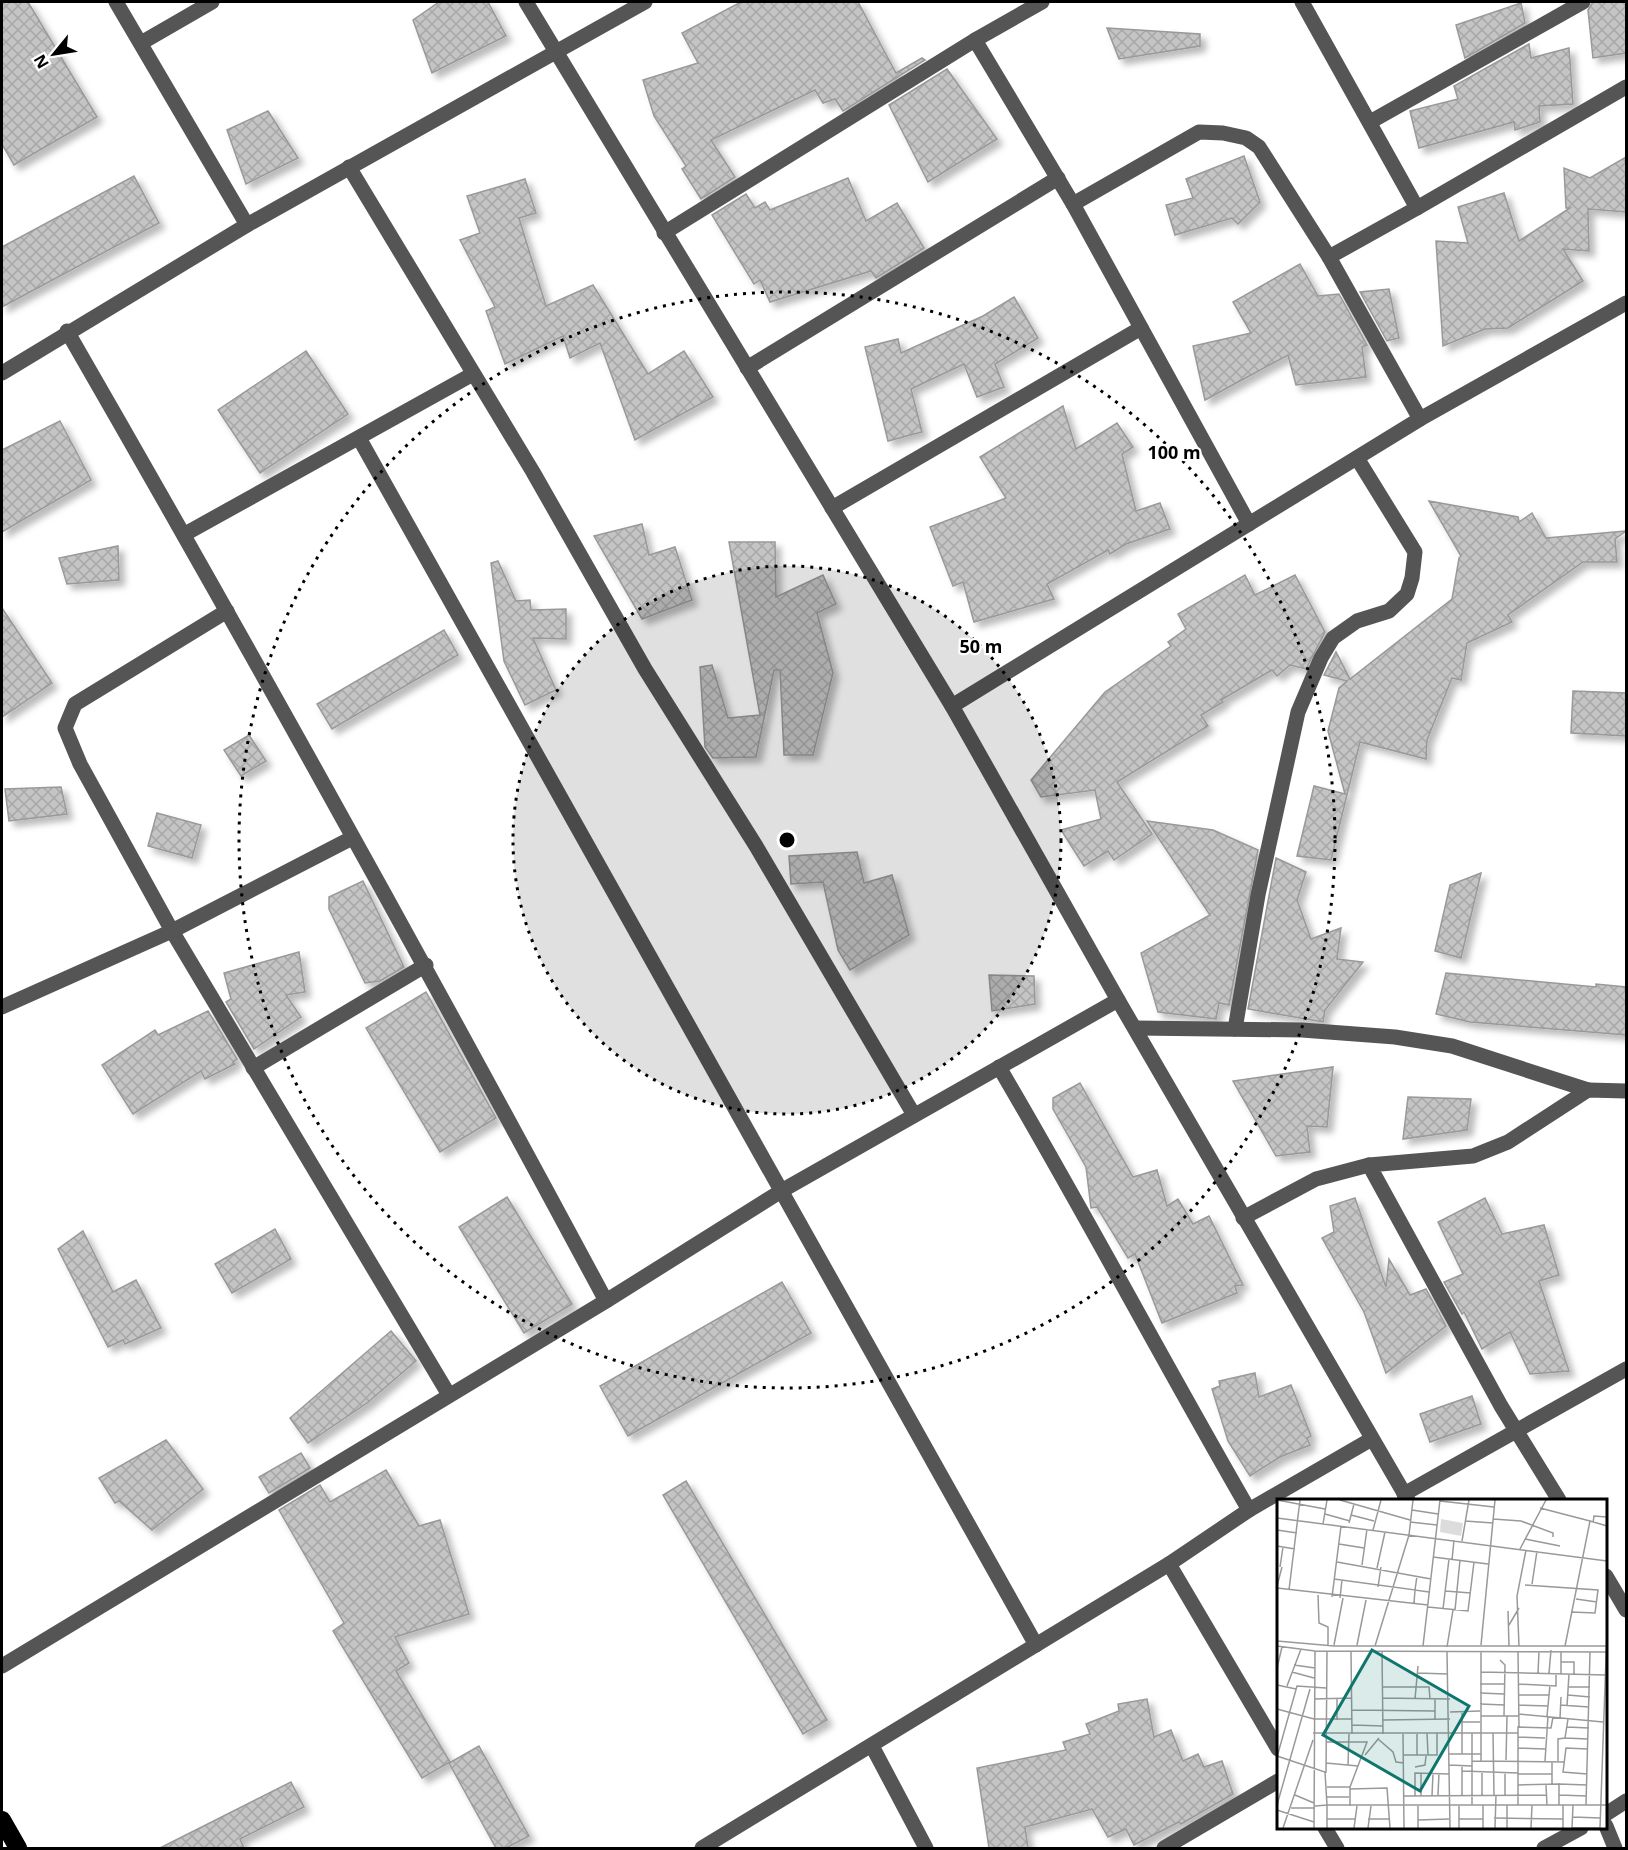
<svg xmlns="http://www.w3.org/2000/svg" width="1628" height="1850" viewBox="0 0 1628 1850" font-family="'Noto Sans',sans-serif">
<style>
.building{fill:url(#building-cross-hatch);stroke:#999;stroke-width:1.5;filter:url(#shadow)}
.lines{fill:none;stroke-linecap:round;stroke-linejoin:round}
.minor{stroke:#555;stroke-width:15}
.highway{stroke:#000;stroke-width:18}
.ring{fill:none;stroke:#000;stroke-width:3;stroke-dasharray:3 6}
.inset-road{fill:none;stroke:#999;stroke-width:1.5}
.view{fill:#0f766e;fill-opacity:0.15;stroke:#0f766e;stroke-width:3}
.inset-edge{fill:none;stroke:#000;stroke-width:3}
.centre{fill:#000;stroke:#fff;stroke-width:3}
.ring-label{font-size:18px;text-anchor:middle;font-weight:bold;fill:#000;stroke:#fff;stroke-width:4.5;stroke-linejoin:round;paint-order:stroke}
</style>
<defs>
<pattern id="building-cross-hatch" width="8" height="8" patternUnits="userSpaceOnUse" patternTransform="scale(1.5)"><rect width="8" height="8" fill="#c4c4c4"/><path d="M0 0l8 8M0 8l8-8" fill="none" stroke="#a7a7a7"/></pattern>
<filter id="shadow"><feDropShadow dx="5.5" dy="5.5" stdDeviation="3" flood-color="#0004"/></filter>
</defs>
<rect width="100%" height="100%" fill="#fff"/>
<g class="building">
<polygon points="2,2 28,2 97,117 14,165 2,144"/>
<polygon points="439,2 488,2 506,36 432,73 413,20"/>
<polygon points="741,2 858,2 896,73 922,58 925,60 843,111 835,99 823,103 815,90 711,140 735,177 701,199 682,169 686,166 654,116 643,80 698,63 682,33"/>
<polygon points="1593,2 1626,2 1626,53 1593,58 1588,10"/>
<polygon points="1521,3 1525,23 1465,58 1456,25"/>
<polygon points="1107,28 1200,34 1200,46 1119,59"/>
<polygon points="1529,44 1531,58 1569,48 1573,104 1539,106 1540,122 1515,130 1514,122 1419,148 1410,111 1458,99 1454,86"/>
<polygon points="947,69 997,139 928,182 889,105"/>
<polygon points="268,111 298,158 246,184 227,130"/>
<polygon points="1244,156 1260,202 1238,224 1232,218 1175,235 1166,205 1193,198 1186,179"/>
<polygon points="1626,157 1626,212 1588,209 1589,251 1563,249 1583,281 1508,328 1485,329 1443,346 1436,241 1468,243 1458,207 1504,193 1519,241 1570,208 1566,208 1564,168 1590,178"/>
<polygon points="134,176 159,223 2,307 2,247"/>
<polygon points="848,178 866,221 897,203 924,248 876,278 871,271 770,302 760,280 754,284 712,215 746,194 755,208 765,202 770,210"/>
<polygon points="525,179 536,213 519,218 546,306 593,285 648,374 684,351 713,397 635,440 600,343 570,358 563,336 505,364 486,311 495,307 460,240 480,233 467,196"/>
<polygon points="1300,264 1318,296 1339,294 1367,345 1362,347 1366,377 1296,385 1288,355 1205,400 1193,346 1251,333 1233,302"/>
<polygon points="1389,289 1399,338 1387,341 1360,292"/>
<polygon points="1014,297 1038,338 995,364 1004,387 977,397 964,364 911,389 922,432 888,441 865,347 898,339 901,353 983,316"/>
<polygon points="306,351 348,414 260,473 218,410"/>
<polygon points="1063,406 1076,449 1117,423 1133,447 1122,454 1136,511 1160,503 1170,529 1126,544 1110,554 1108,550 1047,584 1054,599 974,622 963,582 953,586 930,527 1006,498 980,457"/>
<polygon points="60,421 91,480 2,532 2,450"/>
<polygon points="1429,501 1518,517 1519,522 1532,513 1546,538 1626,531 1615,539 1617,562 1583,562 1508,615 1512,622 1467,643 1461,680 1452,678 1427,740 1426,759 1360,742 1331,860 1297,856 1314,786 1345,794 1328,731 1339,688 1347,681 1324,675 1336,652 1350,679 1452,599 1459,558 1461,556"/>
<polygon points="642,524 649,555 675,547 692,600 642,619 594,536"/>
<polygon points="729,542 775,542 776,597 823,575 836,604 817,613 833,673 813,755 784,755 780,670 774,670 756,757 713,758 705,747 700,667 712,665 728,718 760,715"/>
<polygon points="118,546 119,580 67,584 59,558"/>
<polygon points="498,561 516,601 530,600 531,610 566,609 566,639 533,638 556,690 525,705 504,661 491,563"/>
<polygon points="1245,575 1255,595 1295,575 1325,632 1306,669 1290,665 1277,676 1272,670 1221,700 1223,702 1201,715 1208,726 1117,782 1152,834 1114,860 1108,851 1084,866 1061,830 1101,819 1095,790 1041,797 1031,780 1105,692 1171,646 1168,642 1186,629 1178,614"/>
<polygon points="2,608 52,683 2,717"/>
<polygon points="444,630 458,655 332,729 317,704"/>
<polygon points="1573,691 1626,693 1626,736 1571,733"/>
<polygon points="249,735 266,761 241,776 224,750"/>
<polygon points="61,787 67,814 9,821 5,789"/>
<polygon points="157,813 201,825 192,858 148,846"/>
<polygon points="1147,821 1213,830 1258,850 1229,1005 1219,1003 1216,1019 1158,1012 1141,953 1210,915"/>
<polygon points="857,852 864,883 892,875 909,935 850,970 838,950 823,882 791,884 789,856"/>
<polygon points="1276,858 1306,872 1297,900 1311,939 1341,928 1337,959 1363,962 1325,1010 1323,1022 1248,1009"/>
<polygon points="1481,873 1461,958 1435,951 1450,885"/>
<polygon points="363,881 404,967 380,981 365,983 329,909 329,897"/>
<polygon points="299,952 305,992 286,995 301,1017 254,1049 226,1002 231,999 224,973"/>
<polygon points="1446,973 1596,987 1596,984 1626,987 1626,1035 1470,1022 1436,1014"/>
<polygon points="989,975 1034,976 1035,1004 992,1011"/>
<polygon points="426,992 496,1118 440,1152 366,1028"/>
<polygon points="208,1011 237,1059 233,1062 235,1064 205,1079 201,1071 133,1114 102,1065 155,1030 158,1035"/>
<polygon points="1333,1067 1327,1127 1307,1126 1310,1152 1276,1156 1233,1081"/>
<polygon points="1080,1083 1133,1177 1157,1170 1167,1206 1178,1199 1193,1224 1209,1216 1243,1285 1235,1286 1237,1293 1162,1323 1135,1254 1128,1258 1097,1207 1091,1208 1086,1167 1053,1109 1053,1098"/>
<polygon points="1408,1097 1471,1099 1467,1130 1403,1139"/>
<polygon points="507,1197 572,1304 524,1333 459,1227"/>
<polygon points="1355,1198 1386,1287 1389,1259 1410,1295 1426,1289 1446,1326 1386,1373 1364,1312 1322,1238 1334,1232 1330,1206"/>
<polygon points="1485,1198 1502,1234 1544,1225 1559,1275 1539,1281 1569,1371 1530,1374 1510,1332 1482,1349 1464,1312 1462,1314 1444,1282 1463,1274 1438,1222"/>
<polygon points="275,1229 291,1259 232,1293 215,1264"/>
<polygon points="83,1231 113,1292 136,1280 161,1328 125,1344 123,1340 108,1347 58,1249"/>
<polygon points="782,1282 811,1333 628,1436 600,1386"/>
<polygon points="391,1331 416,1361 367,1403 308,1443 290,1418"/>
<polygon points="1255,1373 1259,1397 1291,1385 1311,1436 1307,1438 1310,1445 1280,1457 1250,1476 1228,1441 1212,1389 1220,1386 1219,1381"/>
<polygon points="1472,1396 1481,1424 1430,1442 1420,1414"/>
<polygon points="166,1440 203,1489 152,1530 119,1501 115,1503 99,1478"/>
<polygon points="301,1453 310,1468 269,1493 259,1477"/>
<polygon points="386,1470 419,1526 440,1520 469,1614 395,1637 409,1663 396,1671 450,1762 422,1778 333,1631 344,1623 279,1510 320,1485 330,1502"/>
<polygon points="686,1481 827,1720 803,1734 663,1495"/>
<polygon points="1147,1699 1154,1737 1171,1730 1183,1761 1198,1754 1204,1767 1222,1761 1233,1794 1181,1824 1179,1822 1134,1845 1126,1829 1108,1837 1092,1809 1025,1827 1028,1848 989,1848 977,1768 1066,1750 1063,1742 1090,1734 1086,1724 1119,1711 1118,1704"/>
<polygon points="479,1746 529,1836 506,1848 496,1848 449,1763"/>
<polygon points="291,1782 304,1807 240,1839 244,1848 160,1848"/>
</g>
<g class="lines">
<g class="minor">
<polyline points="116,2 247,225"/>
<polyline points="526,2 952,706 1118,1000 1408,1500"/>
<polyline points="1302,2 1417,208 1626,87"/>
<polyline points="975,40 1042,2"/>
<polyline points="141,43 212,2"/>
<polyline points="1370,122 1583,2"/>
<polyline points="349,167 533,472 645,669 756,846 914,1115"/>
<polyline points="1073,204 1199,132 1223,133 1246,138 1259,147 1329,257"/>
<polyline points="1417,208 1329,257 1420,419"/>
<polyline points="664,233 975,40 1073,204 1249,524"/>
<path d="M67 331C252 652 431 975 606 1301"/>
<polyline points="747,368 1058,178"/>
<polyline points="2,373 247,225 645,2"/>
<polyline points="359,438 1036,1645"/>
<polyline points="832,508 1141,328"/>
<polyline points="185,534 473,374"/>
<polyline points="227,611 75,704 65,728 80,764 172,931 449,1395"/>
<polyline points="952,706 1420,419 1626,303"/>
<polyline points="2,1007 172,931 352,838"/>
<polyline points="1136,1028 1302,1030 1395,1037 1452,1046 1588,1090"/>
<polyline points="1235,1029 1258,895 1298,712 1321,658 1333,638 1357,621 1389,611 1407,594 1412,578 1415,552 1357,458"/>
<path d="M999 1067C1085 1213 1164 1363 1249 1510"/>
<polyline points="253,1068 426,965"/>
<polyline points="1243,1218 1316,1179 1369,1165"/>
<polyline points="1404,1494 1626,1369"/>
<polyline points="1559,1500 1501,1406 1369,1165 1473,1156 1508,1142 1588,1090 1626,1091"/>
<polyline points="1169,1564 1278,1749"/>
<polyline points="1606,1576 1626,1610"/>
<polyline points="2,1666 606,1301 783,1190 1118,1000"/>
<polyline points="872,1746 926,1848"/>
<polyline points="1606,1814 1626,1801"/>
<polyline points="1606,1826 1615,1848"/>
<polyline points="1325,1828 1337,1848"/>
<polyline points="702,1848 1169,1564 1249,1510 1370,1440"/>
<polyline points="1164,1848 1278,1781"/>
<polyline points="1544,1848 1581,1828"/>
</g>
<polyline class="highway" points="2,1820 18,1848"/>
</g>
<circle cx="787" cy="840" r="274" fill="#000" fill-opacity=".12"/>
<g class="ring">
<circle cx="787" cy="840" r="274"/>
<circle cx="787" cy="840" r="548"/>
</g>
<g transform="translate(1277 1499)">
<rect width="330" height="330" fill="#fff"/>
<path d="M164 20 186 24 184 37 163 33Z" fill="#dcdcdc"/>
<path class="inset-road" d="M0 1 48 10M63 1 133 21M163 2 217 8M263 9 313 22M135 11 161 15M48 15 73 22M74 16 97 22M0 19 330 62M216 20 244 22 276 34V38M188 22 216 24M133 23 160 26M72 24 77 5M316 24 317 17 330 18M46 25 50 1M0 31 20 34M96 31 104 1M248 40 283 47M185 42 192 1M62 45 87 49M0 47 18 50M243 50 269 1M156 58 211 65M175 61 177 41M60 63 154 80M85 66 90 30M3 68 6 48M100 69 108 33M57 80 138 91 140 77M255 85 260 52M248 86 321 91 318 114 294 113M0 87 5 68M101 88 104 68M0 89 151 106M12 91 23 1M168 92 194 94M41 96 42 124 51 128V146M55 98 64 27M63 99 65 81M299 100 320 103M137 104 138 91 152 93M151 108 191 112 197 63M166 110 172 60M178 111 183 61M231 112 232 147M232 126 242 109M0 142 57 147H330M57 146 66 99M80 146 89 101M204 146 218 1M0 147 38 152 330 153M98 147 132 36 136 1M146 147 163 1M242 147 240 97 249 51M288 147 313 22 330 27M170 148 176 111M74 152 75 235M204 152V262M284 152V175M105 153 106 235M170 153 173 329M241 153 242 228M223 161 228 166 227 217M284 163H297V175M17 166 38 169M0 169 5 148M15 173 37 179M204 173 329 176M140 174 171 175M261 174 262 152M272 174 274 151M203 185H227M241 185 279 187V175M0 186 19 190M10 187 24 150M106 188H152L153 200M292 188H313M203 194 227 195M241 196H272M291 196 313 198M60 199V221M106 199 173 200M37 200 75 199M138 200 141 167M203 205 228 206M242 206 271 207M283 206 312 208M290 207 292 175M0 210 37 220H75M75 211 158 212M173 213 203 212M185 213V255M242 215 326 223M204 217H242M270 217 273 186M283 219 284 198M158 220V200M291 220 288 239 311 240M106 221 173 220M185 223H203M75 226 106 227M290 228 312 229M36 234H241M150 234 151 256M195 234V306M216 234 217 296M126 235 127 329M140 235V256M241 238 268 239M101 240 116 253 119 263 127 264M49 243H90L73 288V307M241 249 268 250M172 255H204M88 256 102 239M127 256H160V234M0 257 48 273 50 306H330M0 258 20 187 49 189M229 261 230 217M195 262 288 263M268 262 271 217M281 262V240L288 239M49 264 81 267M71 266 72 235M172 266 195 267M185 267V296M138 268 148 266 149 257M185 272 241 274M49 274 50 152M205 274V296M228 274V296M241 275H275M310 275 286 273 289 249 311 250M282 285 310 286M241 286 282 285V306M269 286 270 306M275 286V263M50 288H73M73 290 110 289 113 329M18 296 37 304M161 296 162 274M282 296 310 297M127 297 269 296M138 297V274L172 275M144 297V274M155 297 156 274M50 298H72M0 306 33 190M230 306V329M241 306V228L274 229 276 218M286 306V329M309 306 313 153M38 307 50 306V329M141 307V329M182 307V329M14 309H38M0 311 37 323M296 318 323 319M217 319 286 320M50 320H78M91 320H113M182 320H206M141 321 172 320M6 329 36 241M37 329 38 152M77 329 80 307M91 329 94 307M206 329V306M218 329 219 296M254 329 255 306M295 329 296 306M296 329H323M323 329 330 130"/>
<path class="view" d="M95 151 192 207 143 292 46 236Z"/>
<rect width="330" height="330" class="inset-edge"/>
</g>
<circle cx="787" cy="840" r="9" class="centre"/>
<g class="ring-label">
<text x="1174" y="459">100 m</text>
<text x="981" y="653">50 m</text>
</g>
<rect width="1628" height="1850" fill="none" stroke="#000000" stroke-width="6"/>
<g transform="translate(54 54) rotate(240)" stroke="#ffffff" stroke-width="4.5" paint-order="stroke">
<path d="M0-4.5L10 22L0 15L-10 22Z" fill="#000000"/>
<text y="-9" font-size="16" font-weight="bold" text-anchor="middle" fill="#000000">N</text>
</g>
</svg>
